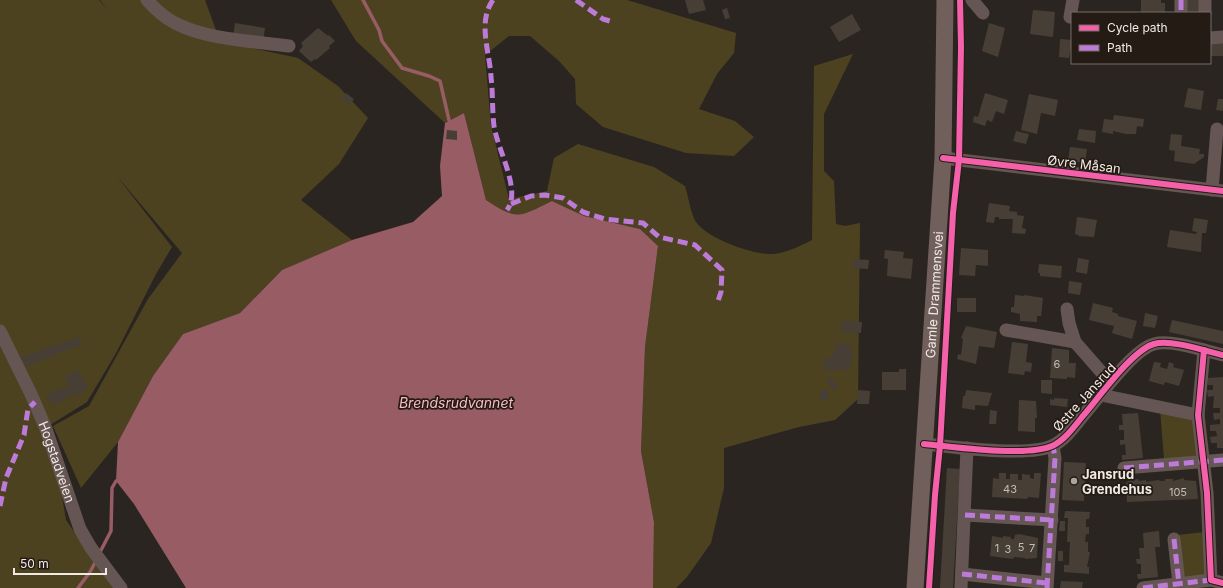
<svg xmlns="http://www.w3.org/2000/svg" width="1223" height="588" viewBox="0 0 1223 588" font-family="Inter,sans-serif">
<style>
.green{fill:#4d4220}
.water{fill:#985c65}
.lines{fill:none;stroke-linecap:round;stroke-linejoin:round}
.stream{stroke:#985c65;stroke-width:3.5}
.building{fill:#473f36}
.minor{stroke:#665653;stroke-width:13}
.major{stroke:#715f5b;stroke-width:17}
.quiet{stroke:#bd7bd9;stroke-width:5;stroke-dasharray:10 5;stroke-linecap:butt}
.cycleway-casing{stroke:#251b15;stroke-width:8}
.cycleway{stroke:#f560ab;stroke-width:6}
.poi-dot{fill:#aba4a0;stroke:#251b15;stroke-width:1.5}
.labels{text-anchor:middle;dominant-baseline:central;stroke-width:3.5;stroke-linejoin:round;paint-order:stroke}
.number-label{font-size:11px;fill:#c6beb8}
.street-label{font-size:13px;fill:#f0e9e4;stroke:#251b15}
.poi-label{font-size:13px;font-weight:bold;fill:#f0e9e4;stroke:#251b15;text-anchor:start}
.water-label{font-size:14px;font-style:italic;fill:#f7bbc3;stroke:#251b15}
</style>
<rect width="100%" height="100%" fill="#2b2522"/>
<g class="green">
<polygon points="0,0 99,0 107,10 100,0 205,0 220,41 298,58 338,86 368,118 339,164 301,200 352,240 282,270 240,313 183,334 153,376 118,442 81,488 53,426 89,406 148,299 182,253 116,175 172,247 156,274 116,353 87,402 50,425 66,520 113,588 0,588"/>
<path d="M331 0H627L736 33 734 53 717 74 699 109 735 121 754 137 734 156 686 153 603 127 576 104 575 79 559 61 530 36H509L485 55 491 126 509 199 547 191 554 158 578 144 654 167 685 186C688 195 691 215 696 222 707 238 749 253 768 254 783 255 800 246 812 240L814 66 853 54 824 114V171L834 181 836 224 845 226 860 223 858 399 835 420 799 427 724 448V488L711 543 687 577 676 588H653L654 522 641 451 645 347 658 246 640 229 584 216 552 201C519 217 518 221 486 200L464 113 445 123 356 41Z"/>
<polygon points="1160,409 1195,421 1198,458 1164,459"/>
<polygon points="1205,532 1205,578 1181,580 1177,535"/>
</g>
<path class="water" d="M464 113 486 200C518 221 519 217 552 201L584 216 640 229 658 246 645 347 641 451 654 522 653 588H186L134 504 116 481 118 442 153 376 183 334 240 313 282 270 352 240 413 222 442 196 440 166 445 123Z"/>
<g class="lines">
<g class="stream">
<polyline points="363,0 379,30 382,41 402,68 429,76 440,81 449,120"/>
<polyline points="99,554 111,531 112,488 116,481"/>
<polyline points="78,588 90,572 97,559"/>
</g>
</g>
<g class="building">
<polygon points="685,0 703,0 706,10 689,14"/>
<polygon points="1141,0 1161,0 1161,3 1165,3 1165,13 1141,13"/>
<rect x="1187" y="0" width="12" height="13"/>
<polygon points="727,8 730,18 725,19 722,10"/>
<polygon points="1033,10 1055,12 1053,37 1030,34"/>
<polygon points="852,14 861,30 839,42 830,27"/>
<polygon points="235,23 265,28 263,42 233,37"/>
<polygon points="989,23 1005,28 998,57 982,51"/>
<polygon points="318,28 328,36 329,35 335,41 329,46 330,48 316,60 315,59 311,62 299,51 303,46 301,43"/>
<polygon points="1060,39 1072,40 1069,58 1059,57"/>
<polygon points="1223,43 1223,56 1210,56 1210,44"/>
<polygon points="1188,88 1204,91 1201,110 1184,107"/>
<polygon points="346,93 354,99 349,105 341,99"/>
<polygon points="985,93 1008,100 1004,114 996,111 992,122 987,120 985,126 973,122 974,116 978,117"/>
<polygon points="1029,94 1058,100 1055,116 1041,113 1037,134 1021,130"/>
<polygon points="1218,99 1223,99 1223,111 1216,110"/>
<polygon points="1114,115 1144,119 1143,127 1137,126 1136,134 1126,134 1113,131 1113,134 1102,132 1104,119 1113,120"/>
<polygon points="1079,129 1096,131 1095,143 1077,140"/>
<polygon points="447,130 457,131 457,140 446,139"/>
<polygon points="1016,131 1029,134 1026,144 1013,141"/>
<polygon points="1171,134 1182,135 1181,146 1200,149 1199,154 1204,154 1204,157 1194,164 1174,161 1175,151 1169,150"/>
<polygon points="1070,147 1087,149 1085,163 1068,161"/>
<polygon points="989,203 1010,206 1009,211 1017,212 1017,215 1024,216 1022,228 1026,229 1025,234 1012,233 1013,219 999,219 999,217 995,217 994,223 986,222"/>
<polygon points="1077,217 1097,220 1094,237 1078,236 1079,235 1075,234"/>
<polygon points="1194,218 1208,220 1206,233 1202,233 1201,252 1167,247 1170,230 1196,234 1197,232 1192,231"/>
<polygon points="961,248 988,250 988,266 976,265 975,276 959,275"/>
<polygon points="885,250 904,252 903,258 913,259 911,279 887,276 888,259 884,258"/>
<polygon points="1078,258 1089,260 1087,274 1076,272"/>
<polygon points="853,259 869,260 868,269 852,268"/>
<polygon points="1039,264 1062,266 1061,278 1040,276 1040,273 1038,273"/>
<polygon points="1069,281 1082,283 1080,295 1068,293"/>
<polygon points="1015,295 1024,296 1024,295 1043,298 1041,316 1037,316 1037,322 1020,321 1020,314 1011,312 1011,307 1014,307"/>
<rect x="957" y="298" width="19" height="14"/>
<polygon points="1093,303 1113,308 1112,312 1118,314 1118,316 1137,321 1132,339 1112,333 1114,326 1089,320"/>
<polygon points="1145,313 1158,316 1155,328 1143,326"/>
<polygon points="1172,320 1223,331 1223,344 1169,332"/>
<polygon points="841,321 862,322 861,333 841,332"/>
<polygon points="966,326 997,332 994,348 979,346 976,364 957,359 958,354 961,355 963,339 961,338"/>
<polygon points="79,337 82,344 25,367 21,357"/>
<polygon points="1012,342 1028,344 1026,362 1032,363 1031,372 1025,371 1024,375 1008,373"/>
<polygon points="836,343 851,343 851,353 854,353 853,361 851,360 850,370 838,369 838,371 824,370 825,358 833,357 833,351 836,351"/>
<polygon points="1052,348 1069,350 1069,363 1076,363 1075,378 1067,377 1067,379 1050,378"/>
<polygon points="1154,362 1161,363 1160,367 1167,369 1169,362 1174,364 1173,367 1184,370 1179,386 1165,382 1164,385 1149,381"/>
<polygon points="899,369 906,369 906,390 882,390 882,372 899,372"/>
<polygon points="79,370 88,390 74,396 73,394 66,397 67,399 52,405 47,394 62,387 63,389 69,386 65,376"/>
<polygon points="831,377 839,388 834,391 826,381"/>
<polygon points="1223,377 1223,448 1217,448 1217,443 1211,443 1210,437 1217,436 1216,431 1210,431 1210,425 1220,424 1220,419 1214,420 1213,413 1220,413 1220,408 1213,408 1214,396 1208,397 1207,390 1213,390 1213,385 1208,385 1207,378"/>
<polygon points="1041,380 1052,380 1052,394 1041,393"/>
<rect x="820" y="390" width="8" height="10"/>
<polygon points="858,390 870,391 869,404 857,404"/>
<polygon points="966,390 992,393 988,406 975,405 975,410 962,408 963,396 965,396"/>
<polygon points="1054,398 1068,399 1067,407 1050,405 1050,399 1054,400"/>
<polygon points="1019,400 1036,401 1037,418 1035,418 1035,432 1018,431"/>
<polygon points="990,410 997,411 996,424 989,424"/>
<polygon points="1138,413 1143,458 1122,460 1122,455 1126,455 1125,444 1120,445 1120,440 1124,440 1124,430 1119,430 1119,425 1123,425 1122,414"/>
<polygon points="1064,462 1086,463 1084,501 1062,500"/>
<polygon points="947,468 960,469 953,588 940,588"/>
<polygon points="999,473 1006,473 1006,479 1010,479 1010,474 1018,474 1018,480 1022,480 1022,474 1030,475 1030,478 1034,479 1034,473 1041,473 1039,498 1028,497 1027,499 992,497 993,478 999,479"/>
<polygon points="1184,478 1184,480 1196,481 1198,499 1127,502 1126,483 1130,480 1138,479 1139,481 1146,480 1146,482 1158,480 1161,481 1165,481 1165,479 1173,479 1173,481"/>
<polygon points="1065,511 1090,512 1089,519 1086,519 1086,527 1089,527 1089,534 1086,534 1085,542 1088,542 1088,552 1090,552 1087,567 1089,567 1089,574 1064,572 1064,565 1069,565 1070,542 1067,542 1068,518 1064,518"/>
<polygon points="1060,521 1065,521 1065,531 1059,531"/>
<polygon points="1159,531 1160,547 1155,547 1158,577 1138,579 1137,574 1141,574 1141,564 1137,564 1136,559 1140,559 1139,548 1144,548 1143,533"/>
<polygon points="1019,534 1038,538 1037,558 1025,559 1025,558 1014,557 1013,559 990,556 992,536 1003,538 1003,536 1011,537 1011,539 1014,539 1015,535"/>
<rect x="1058" y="551" width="5" height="10"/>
<polygon points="1061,581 1083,582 1082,588 1060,588"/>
</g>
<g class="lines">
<g class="minor">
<path d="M147 0C155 9 165 18 175 23 207 40 254 41 289 46"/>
<polyline points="972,0 983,13"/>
<polyline points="1181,0 1181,13"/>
<polyline points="1205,0 1205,13"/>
<polyline points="1070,17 1073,0"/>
<polyline points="1210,38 1223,37"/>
<polyline points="943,158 1223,191"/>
<polyline points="1212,190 1217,129"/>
<polyline points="1067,309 1069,323 1075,342"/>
<polyline points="1006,330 1075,342 1110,382"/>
<path id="s1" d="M0 331 31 394 46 429 80 529 91 548 121 588"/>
<polyline points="1204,350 1198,415 1207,493 1211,580 1223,583"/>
<polyline points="1101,395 1198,415"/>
<path d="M924 444C953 447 1027 457 1052 446 1064 441 1074 427 1082 417 1098 399 1132 350 1154 344 1171 339 1205 351 1223 355"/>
<polyline points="1124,468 1223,460"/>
<polyline points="965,515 1052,520"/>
<polyline points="1174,539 1179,584"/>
<polyline points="962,574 1047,583"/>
<polyline points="961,588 967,448"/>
<polyline points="1047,588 1055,458 1053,446"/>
<polyline points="1143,588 1211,580"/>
</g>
<path class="major" id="s2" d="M915 588 943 158 945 0"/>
<g class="quiet">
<path d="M493 0C477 22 490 53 491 77 493 93 492 110 494 126 497 149 522 190 507 210"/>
<polyline points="576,0 603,19 613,22"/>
<polyline points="1181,0 1181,13"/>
<polyline points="511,204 531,196 545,195 563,198 583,212 605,219 643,223 659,237 695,245 722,270 721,292 718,301"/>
<polyline points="1124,468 1223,460"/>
<polyline points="0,506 6,478 24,435 28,409 35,402"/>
<polyline points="965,515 1052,520"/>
<polyline points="1174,539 1179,584"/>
<polyline points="962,574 1047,583"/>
<polyline points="1047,588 1055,458 1053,446"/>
<polyline points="1143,588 1211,580"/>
</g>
<g class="cycleway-casing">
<g id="cycleway">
<polyline points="943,158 1223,191"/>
<polyline points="1204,350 1198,415 1207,493 1211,580 1223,583"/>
<path d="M924 444C953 447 1027 457 1052 446 1064 441 1074 427 1082 417 1098 399 1132 350 1154 344 1171 339 1205 351 1223 355"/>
<polyline points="929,588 935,495 940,446 953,213 959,160 961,47 960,0"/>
</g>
</g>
<use href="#cycleway" class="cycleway"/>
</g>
<circle class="poi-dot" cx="1074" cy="481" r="4"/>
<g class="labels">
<g class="number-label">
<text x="1057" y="364">6</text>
<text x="1010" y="489">43</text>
<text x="1178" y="492">105</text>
<text x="1021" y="547">5</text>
<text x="997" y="548">1</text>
<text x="1032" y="548">7</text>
<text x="1008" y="549">3</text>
</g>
<g class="street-label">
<text transform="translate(1084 164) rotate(7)">Øvre Måsan</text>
<text stroke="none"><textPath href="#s2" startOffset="294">Gamle Drammensvei</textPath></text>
<text transform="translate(1084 397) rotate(-48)">Østre Jansrud</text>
<text stroke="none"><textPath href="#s1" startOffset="143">Hogstadveien</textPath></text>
</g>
<g class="poi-label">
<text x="1082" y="474">Jansrud<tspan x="1082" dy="15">Grendehus</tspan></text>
</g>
<g class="water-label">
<text x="456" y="402">Brendsrudvannet</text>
</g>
</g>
<rect x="1071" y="12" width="140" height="52" fill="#251b15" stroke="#766d68"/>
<rect x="1079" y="25" width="20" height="6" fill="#f560ab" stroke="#766d68"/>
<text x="1107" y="32" font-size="12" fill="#f0e9e4">Cycle path</text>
<rect x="1079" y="45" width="20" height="6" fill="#bd7bd9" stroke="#766d68"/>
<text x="1107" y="52" font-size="12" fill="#f0e9e4">Path</text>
<path d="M14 568v6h92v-6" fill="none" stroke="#f0e9e4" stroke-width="2"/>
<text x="20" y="568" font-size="12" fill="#f0e9e4" stroke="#251b15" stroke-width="3" paint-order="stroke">50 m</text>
</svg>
